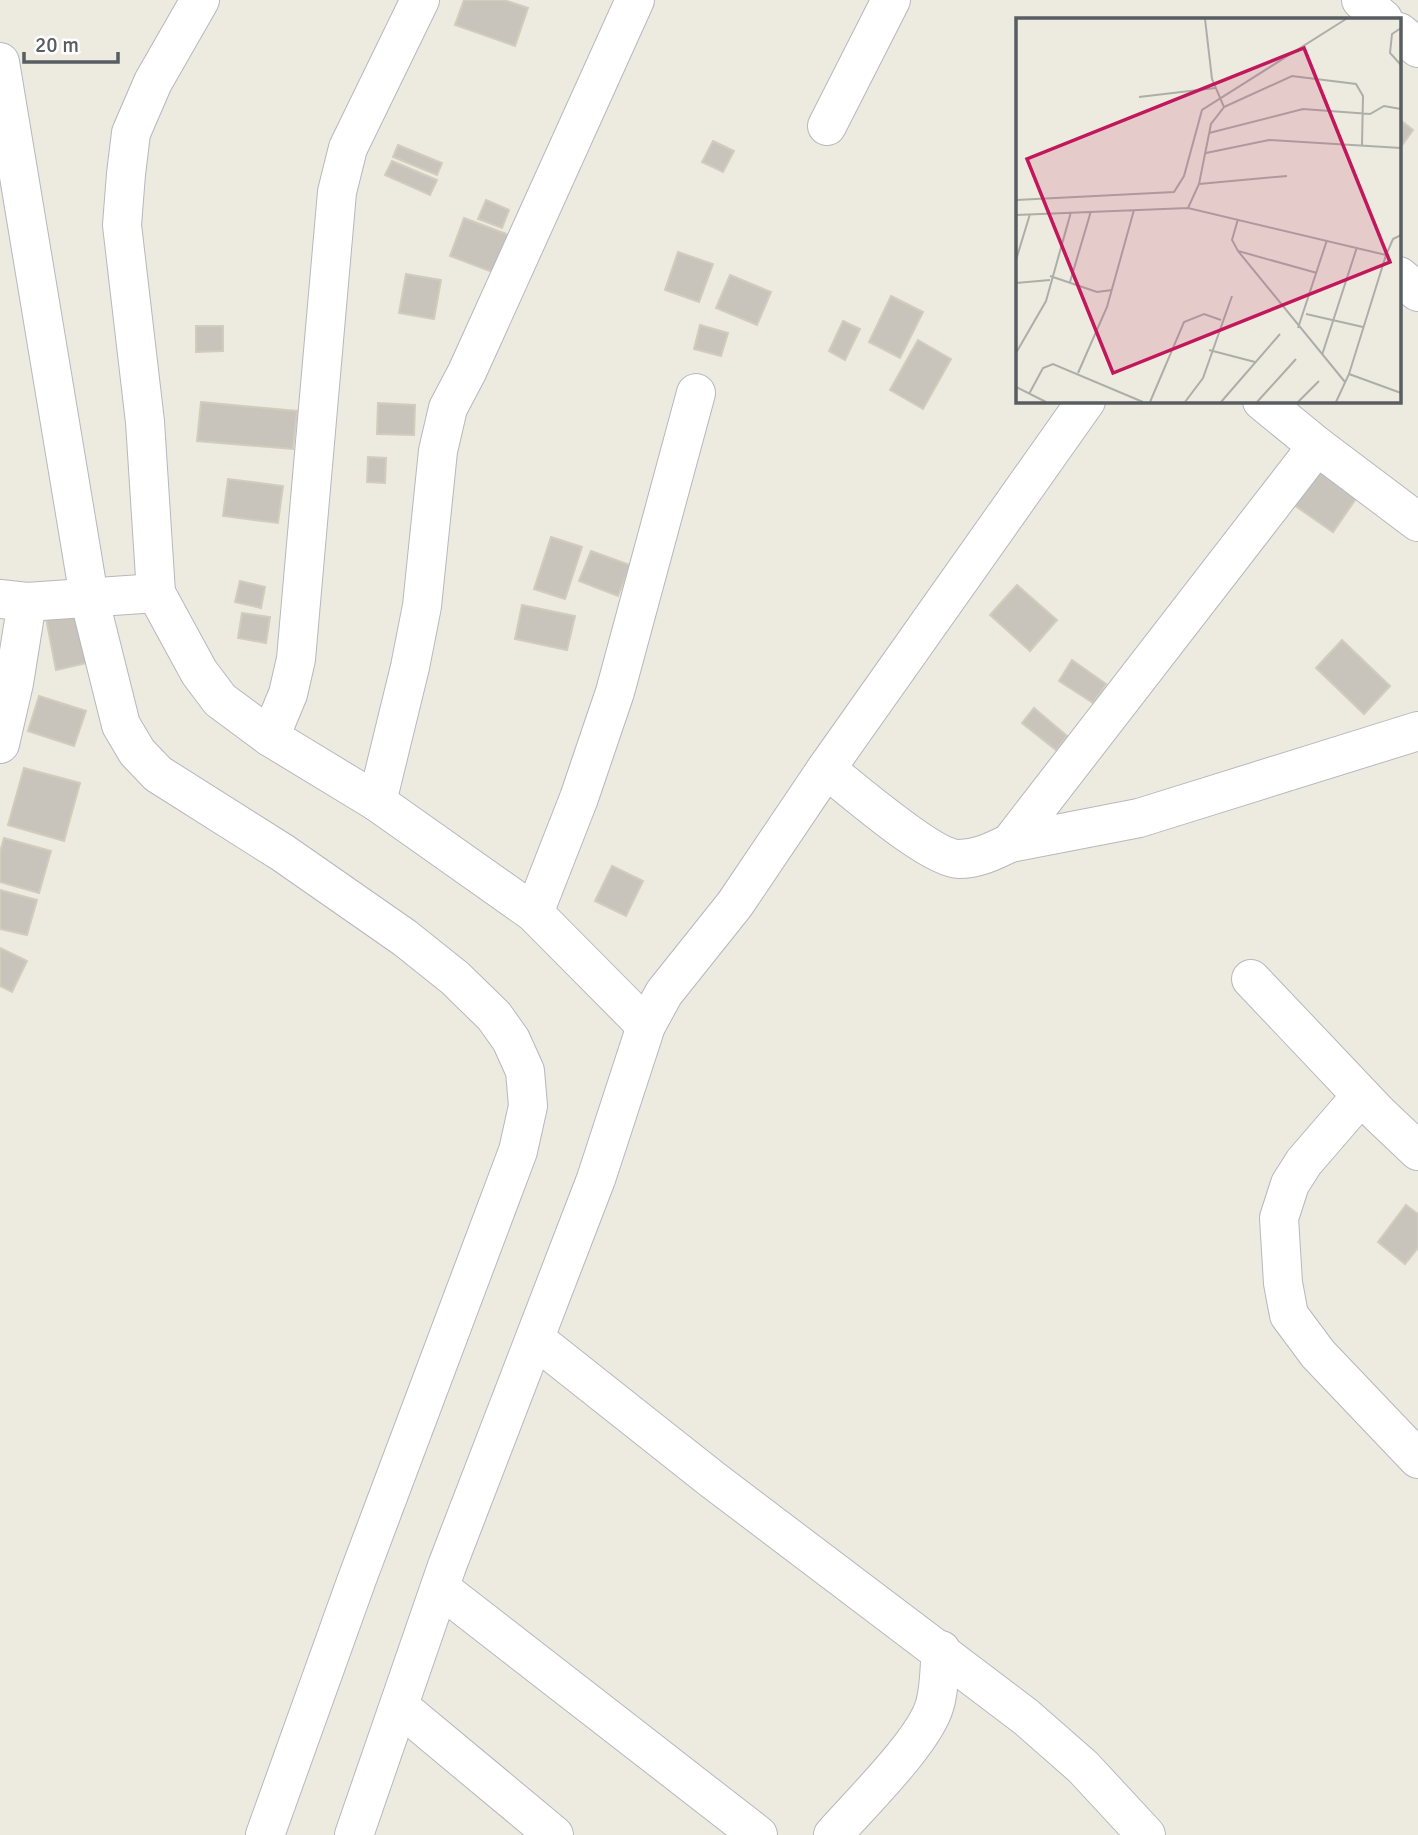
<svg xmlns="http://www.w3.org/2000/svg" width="1418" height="1835" viewBox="0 0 1418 1835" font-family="Signika,sans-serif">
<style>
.building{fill:#c8c4bc;stroke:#d2ccbd;stroke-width:2}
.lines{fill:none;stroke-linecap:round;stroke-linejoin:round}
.minor-casing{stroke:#b5b8be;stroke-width:40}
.minor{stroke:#fff;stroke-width:38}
.inset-road{fill:none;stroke:#adaea9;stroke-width:2}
.view{fill:#c2185b;fill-opacity:0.15;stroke:#c2185b;stroke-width:3.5}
.inset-edge{fill:none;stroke:#585d62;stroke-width:3.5}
</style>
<rect width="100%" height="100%" fill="#edeadf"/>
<g class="building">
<polygon points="464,0 504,0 528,8 515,46 455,25"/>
<polygon points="1399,119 1413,130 1403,144 1399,140"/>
<polygon points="713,141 734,151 723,172 702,162"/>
<polygon points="398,145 442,163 437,175 393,157"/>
<polygon points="392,161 437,180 430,195 385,175"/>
<polygon points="486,200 509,210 502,228 478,219"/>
<polygon points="464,218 509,235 495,273 450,256"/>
<polygon points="678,252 713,264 699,302 665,290"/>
<polygon points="406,274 441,280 434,319 399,313"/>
<polygon points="730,275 771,292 757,325 716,308"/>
<polygon points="891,296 923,312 900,358 869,342"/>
<polygon points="843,321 860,329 845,360 829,351"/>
<polygon points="700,325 728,333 721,356 694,349"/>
<polygon points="196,326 223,326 223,351 196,352"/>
<polygon points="918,340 951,359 923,409 890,390"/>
<polygon points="201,402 297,411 293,449 197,441"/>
<polygon points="378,403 415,405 414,435 377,434"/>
<polygon points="368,457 386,458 385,483 367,482"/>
<polygon points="1324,463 1362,490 1333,532 1294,505"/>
<polygon points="228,479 283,486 278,523 223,516"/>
<polygon points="551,537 582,547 565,599 534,589"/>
<polygon points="591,551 630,565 618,596 579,581"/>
<polygon points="240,581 265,587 261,608 235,602"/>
<polygon points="1017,585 1057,620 1030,651 990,615"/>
<polygon points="522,605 575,616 567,650 515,639"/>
<polygon points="79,607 91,662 56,670 45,613"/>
<polygon points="242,613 270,617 266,643 238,638"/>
<polygon points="1342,640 1390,686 1364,714 1316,668"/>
<polygon points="1072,660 1106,684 1093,703 1059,681"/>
<polygon points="39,696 86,711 74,746 28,731"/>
<polygon points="1034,708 1067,736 1056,750 1022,723"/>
<polygon points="24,768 80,783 64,841 8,825"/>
<polygon points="4,838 51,851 39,893 0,882 0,852"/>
<polygon points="612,866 643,881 626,916 595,901"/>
<polygon points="0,890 37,900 27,935 0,929"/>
<polygon points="0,948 27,961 12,992 0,986"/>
<polygon points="1406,1205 1418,1214 1418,1248 1405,1264 1378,1242"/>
</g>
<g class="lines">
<g class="minor-casing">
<g id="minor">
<polyline points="1361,0 1383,19"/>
<polyline points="1399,32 1418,48"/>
<polyline points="0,62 89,597 121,725 137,752 158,774 283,853 405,938 455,978 494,1016 511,1040 525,1071 528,1106 518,1151 357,1579 265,1835"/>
<polyline points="827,126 891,0"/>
<polyline points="1399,276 1418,292"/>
<polyline points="1262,401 1317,446 1418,522"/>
<polyline points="156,593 145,422 122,225 126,174 131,133 153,82 200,0"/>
<polyline points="0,599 27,602 156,593 199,672 220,700 270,737 377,802 534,913 646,1026"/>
<polyline points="270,737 288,694 296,659 337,192 348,148 420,0"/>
<polyline points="0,744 14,683 27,602"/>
<path d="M826 769C852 789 931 859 959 859 978 859 993 851 1010 843L1317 446"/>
<polyline points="377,802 410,667 422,606 438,451 448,408 467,372 635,0"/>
<polyline points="1010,843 1139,818 1418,731"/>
<polyline points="534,913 579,798 615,692 696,393"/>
<polyline points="1251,979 1378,1113 1418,1151"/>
<polyline points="1361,1096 1304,1162 1290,1184 1279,1218 1283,1283 1289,1315 1318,1354 1418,1459"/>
<polyline points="535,1339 713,1480 1026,1717 1083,1767 1146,1835"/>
<polyline points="440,1588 758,1835"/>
<polyline points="399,1706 554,1835"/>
<polyline points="354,1835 447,1566 596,1179 646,1026 664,993 735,904 826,769 1086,401"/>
<path d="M833 1835C860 1804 926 1740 935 1704 940 1687 939 1667 941 1650"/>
</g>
</g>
<use href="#minor" class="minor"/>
</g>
<g transform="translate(1016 18)">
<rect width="385" height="385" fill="#edeadf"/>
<path class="inset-road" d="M385 10 376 16 374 35 385 47M123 79 199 70M208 89 276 58 340 66 347 78 346 127M193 115 287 91 354 96 368 88 385 91M190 135 253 122 385 130M183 166 271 158M0 182 158 174 168 158 186 92 330 1M172 190 183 166 195 106 208 89 196 61 189 1M0 197 172 190 370 237M222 201 216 222 222 233 301 255M222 233 329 364M0 242 14 196M34 258 81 274 96 272M54 264 75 193M0 265 34 262M290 296 347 309M282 310 311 222M193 332 239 344M0 335 30 283 55 194M306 337 341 229M62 355 91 289 118 192M333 356 385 375M0 369 30 384M13 376 27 350 37 346 127 384M134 384 168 304 188 296 205 302M169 384 187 360 216 278M205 384 264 316M241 384 280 341M282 384 303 363M320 384 333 356 370 237 377 221 385 217"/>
<path class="view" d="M288 30 374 244 97 355 11 141Z"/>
<rect width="385" height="385" class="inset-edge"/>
</g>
<path d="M24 52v10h94v-10" fill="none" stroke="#585d62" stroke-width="3.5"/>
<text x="35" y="52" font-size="21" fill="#585d62" stroke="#ffffff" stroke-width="5" paint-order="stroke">20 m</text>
</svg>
